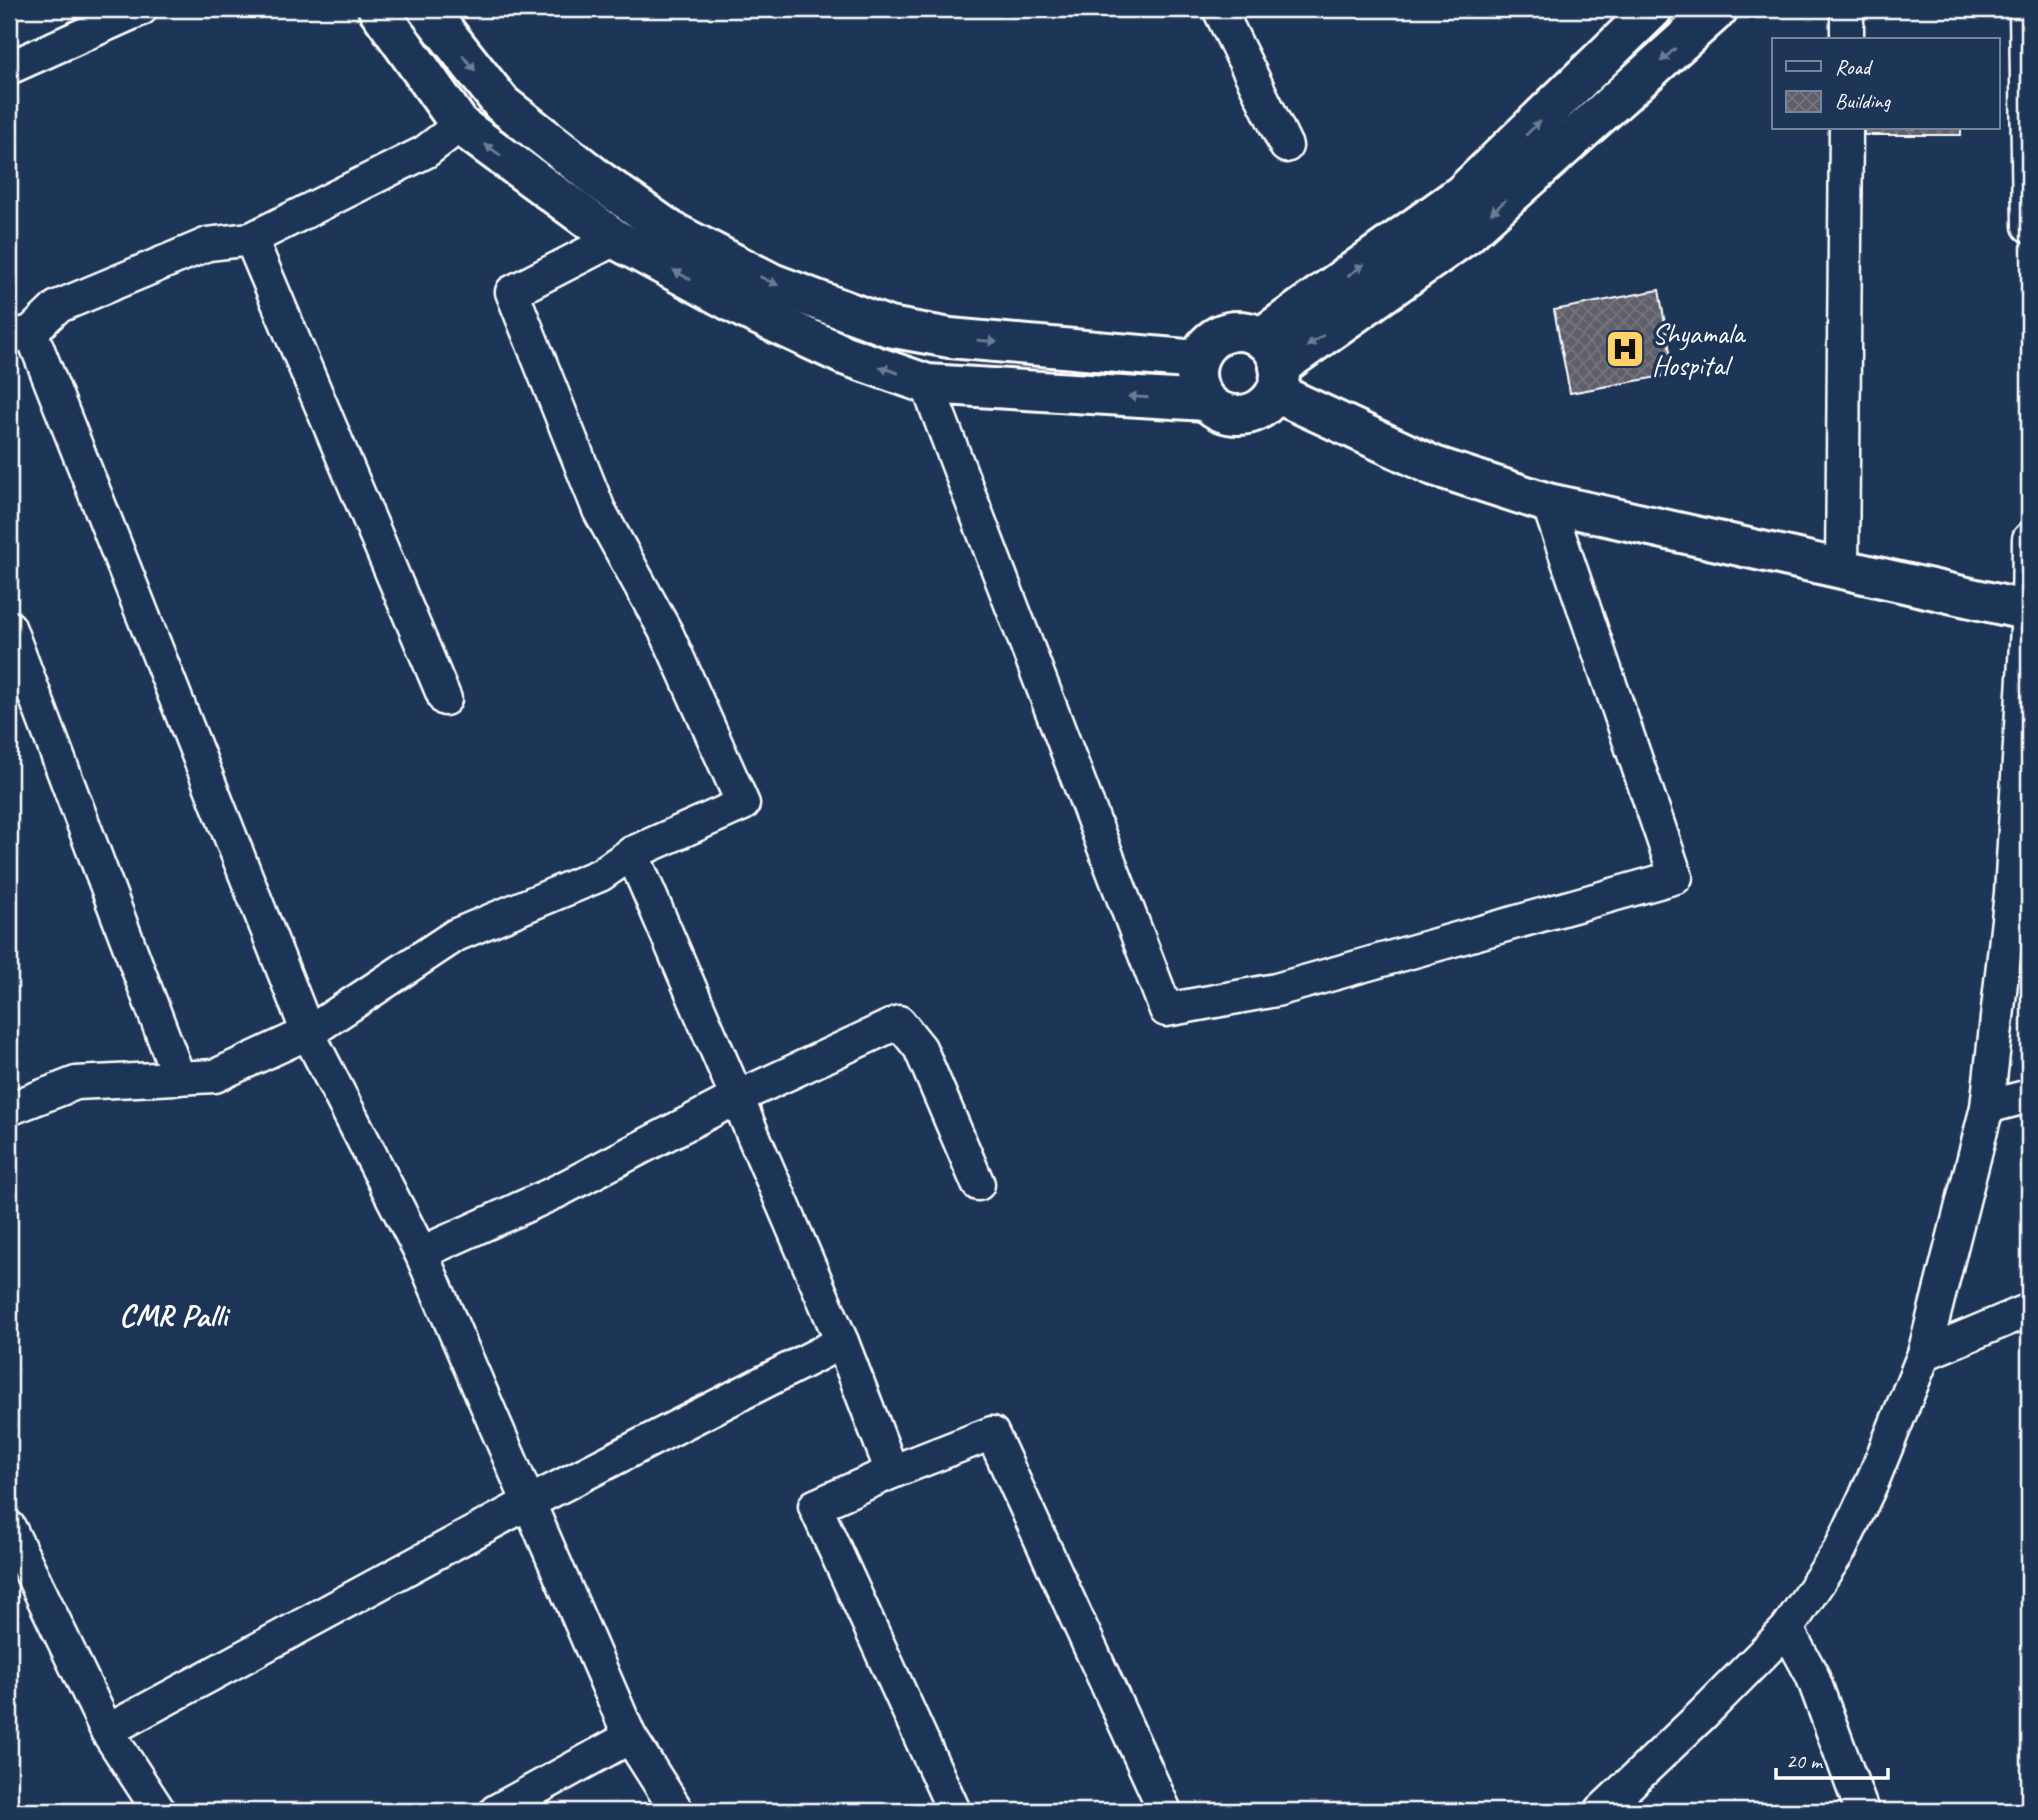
<svg xmlns="http://www.w3.org/2000/svg" width="2038" height="1820" viewBox="0 0 2038 1820" font-family="Caveat,sans-serif">
<style>
.building{fill:url(#building-cross-hatch);stroke:#fff;stroke-width:2}
.lines{fill:none;stroke-linecap:round;stroke-linejoin:round}
.minor-casing{stroke:#fff;stroke-width:37}
.secondary-casing{stroke:#fff;stroke-width:44}
.minor{stroke:#1d3557;stroke-width:32}
.secondary{stroke:#1d3557;stroke-width:38}
.oneway{fill:#6c7c92}
.labels{text-anchor:middle;dominant-baseline:central;stroke-width:7;stroke-linejoin:round;paint-order:stroke}
.poi-label{font-size:28px;fill:#fff;stroke:#1d3557;text-anchor:start}
.quarter-label{font-size:32px;font-weight:bold;fill:#fff;stroke:#1d3557}
</style>
<defs>
<pattern id="building-cross-hatch" width="8" height="8" patternUnits="userSpaceOnUse" patternTransform="scale(1.75)"><rect width="8" height="8" fill="#5f5e69"/><path d="M0 0l8 8M0 8l8-8" fill="none" stroke="#777680"/></pattern>
</defs>
<rect width="100%" height="100%" fill="#1d3557"/>
<filter id="ink" filterUnits="userSpaceOnUse"><feTurbulence type="fractalNoise" baseFrequency=".0143" numOctaves="2"/><feDisplacementMap in="SourceGraphic" scale="14" xChannelSelector="R" yChannelSelector="G"/><feConvolveMatrix kernelMatrix="1 2 1 2 8 2 1 2 1" color-interpolation-filters="sRGB"/></filter>
<g filter="url(#ink)">
<g class="building">
<rect x="1864" y="128" width="97" height="7"/>
<polygon points="1659,290 1674,374 1570,393 1554,310"/>
</g>
<g class="lines">
<g class="minor-casing">
<g id="minor">
<polyline points="1219,9 1286,146"/>
<polyline points="2026,9 2029,226"/>
<polyline points="1847,40 1847,9"/>
<polyline points="9,68 141,9"/>
<polyline points="251,239 445,699"/>
<polyline points="31,332 308,1033 421,1253 630,1737 677,1811"/>
<polyline points="9,337 31,332 57,307 208,244 251,239 425,152 460,125"/>
<polyline points="927,384 1166,1010 1276,990 1676,877 1548,503"/>
<polyline points="1842,569 1846,128"/>
<polyline points="9,627 179,1078"/>
<polyline points="632,853 842,1342 892,1472 815,1506 954,1811"/>
<polyline points="1987,1107 2029,1096"/>
<polyline points="9,1109 76,1083 215,1076 308,1033 456,935 600,875 632,853 743,804 667,634 599,510 512,292 615,239"/>
<polyline points="421,1253 554,1193 736,1098 899,1022 920,1048 978,1184"/>
<polyline points="1924,1354 2029,1310"/>
<polyline points="892,1472 992,1433 1165,1811"/>
<polyline points="9,1527 107,1731 159,1811"/>
<polyline points="1787,1629 1812,1675 1862,1811"/>
<polyline points="107,1731 528,1503 842,1342"/>
<polyline points="496,1811 630,1737"/>
<polyline points="1601,1811 1703,1714 1787,1629 1841,1548 1873,1480 1924,1354 1987,1107 2011,893 2028,611 2029,539"/>
</g>
</g>
<g class="secondary-casing">
<g id="secondary">
<polyline points="378,9 460,125 615,239 743,308 844,355 927,384 1206,401"/>
<polyline points="427,9 502,104 600,181 671,231 772,283 889,327 950,338 1197,360"/>
<circle cx="1238" cy="373" r="42"/>
<polyline points="1260,338 1462,194 1653,9"/>
<polyline points="1279,367 1466,235 1718,9"/>
<polyline points="1276,393 1434,466 1548,503 2029,611"/>
</g>
</g>
<use href="#minor" class="minor"/>
<use href="#secondary" class="secondary"/>
</g>
<defs><path id="oneway-solid" d="M-6-.8H1V-3.2L6.5 0L1 3.2V.8H-6Z" transform="scale(1.75)"/></defs>
<g class="oneway">
<use href="#oneway-solid" transform="translate(1668 55) rotate(138)"/>
<use href="#oneway-solid" transform="translate(469 63) rotate(51)"/>
<use href="#oneway-solid" transform="translate(1533 128) rotate(-45)"/>
<use href="#oneway-solid" transform="translate(493 150) rotate(-144)"/>
<use href="#oneway-solid" transform="translate(1498 207) rotate(138)"/>
<use href="#oneway-solid" transform="translate(1356 270) rotate(-35)"/>
<use href="#oneway-solid" transform="translate(682 275) rotate(-151)"/>
<use href="#oneway-solid" transform="translate(769 281) rotate(25)"/>
<use href="#oneway-solid" transform="translate(987 341) rotate(5)"/>
<use href="#oneway-solid" transform="translate(1315 341) rotate(145)"/>
<use href="#oneway-solid" transform="translate(889 370) rotate(-161)"/>
<use href="#oneway-solid" transform="translate(1138 397) rotate(-176)"/>
</g>
</g>
<defs>
<g id="hospital-square" transform="scale(2.0125)"><rect x="-9" y="-9" width="18" height="18" rx="4" fill="#ffd166" stroke="#1d3557"/><path d="M-5-5h3v3.5h4V-5h3V5h-3V1.5h-4V5h-3Z" fill="#111"/></g>
</defs>
<g fill-rule="evenodd">
<use href="#hospital-square" x="1625" y="349"/>
</g>
<g class="labels">
<g class="poi-label">
<text x="1652" y="333">Shyamala<tspan x="1652" dy="32">Hospital</tspan></text>
</g>
<g class="quarter-label">
<text x="173" y="1315">CMR Palli</text>
</g>
</g>
<rect width="2038" height="1820" fill="none" stroke="#1d3557" stroke-width="35"/>
<rect x="18" y="18" width="2003" height="1785" fill="none" stroke="#fff" stroke-width="2.5" filter="url(#ink)"/>
<rect x="1772" y="38" width="228" height="91" fill="#1d3557" stroke="#77869a" stroke-width="2"/>
<rect x="1786" y="61" width="35" height="10" fill="#1d3557" stroke="#77869a" stroke-width="2"/>
<text x="1835" y="74" font-size="21" fill="#ffffff">Road</text>
<rect x="1786" y="91" width="35" height="21" fill="url(#building-cross-hatch)" stroke="#77869a" stroke-width="2"/>
<text x="1835" y="108" font-size="21" fill="#ffffff">Building</text>
<path d="M1776 1768v10h112v-10" fill="none" stroke="#ffffff" stroke-width="3.5"/>
<text x="1786" y="1768" font-size="21" fill="#ffffff" stroke="#1d3557" stroke-width="5" paint-order="stroke">20 m</text>
</svg>
